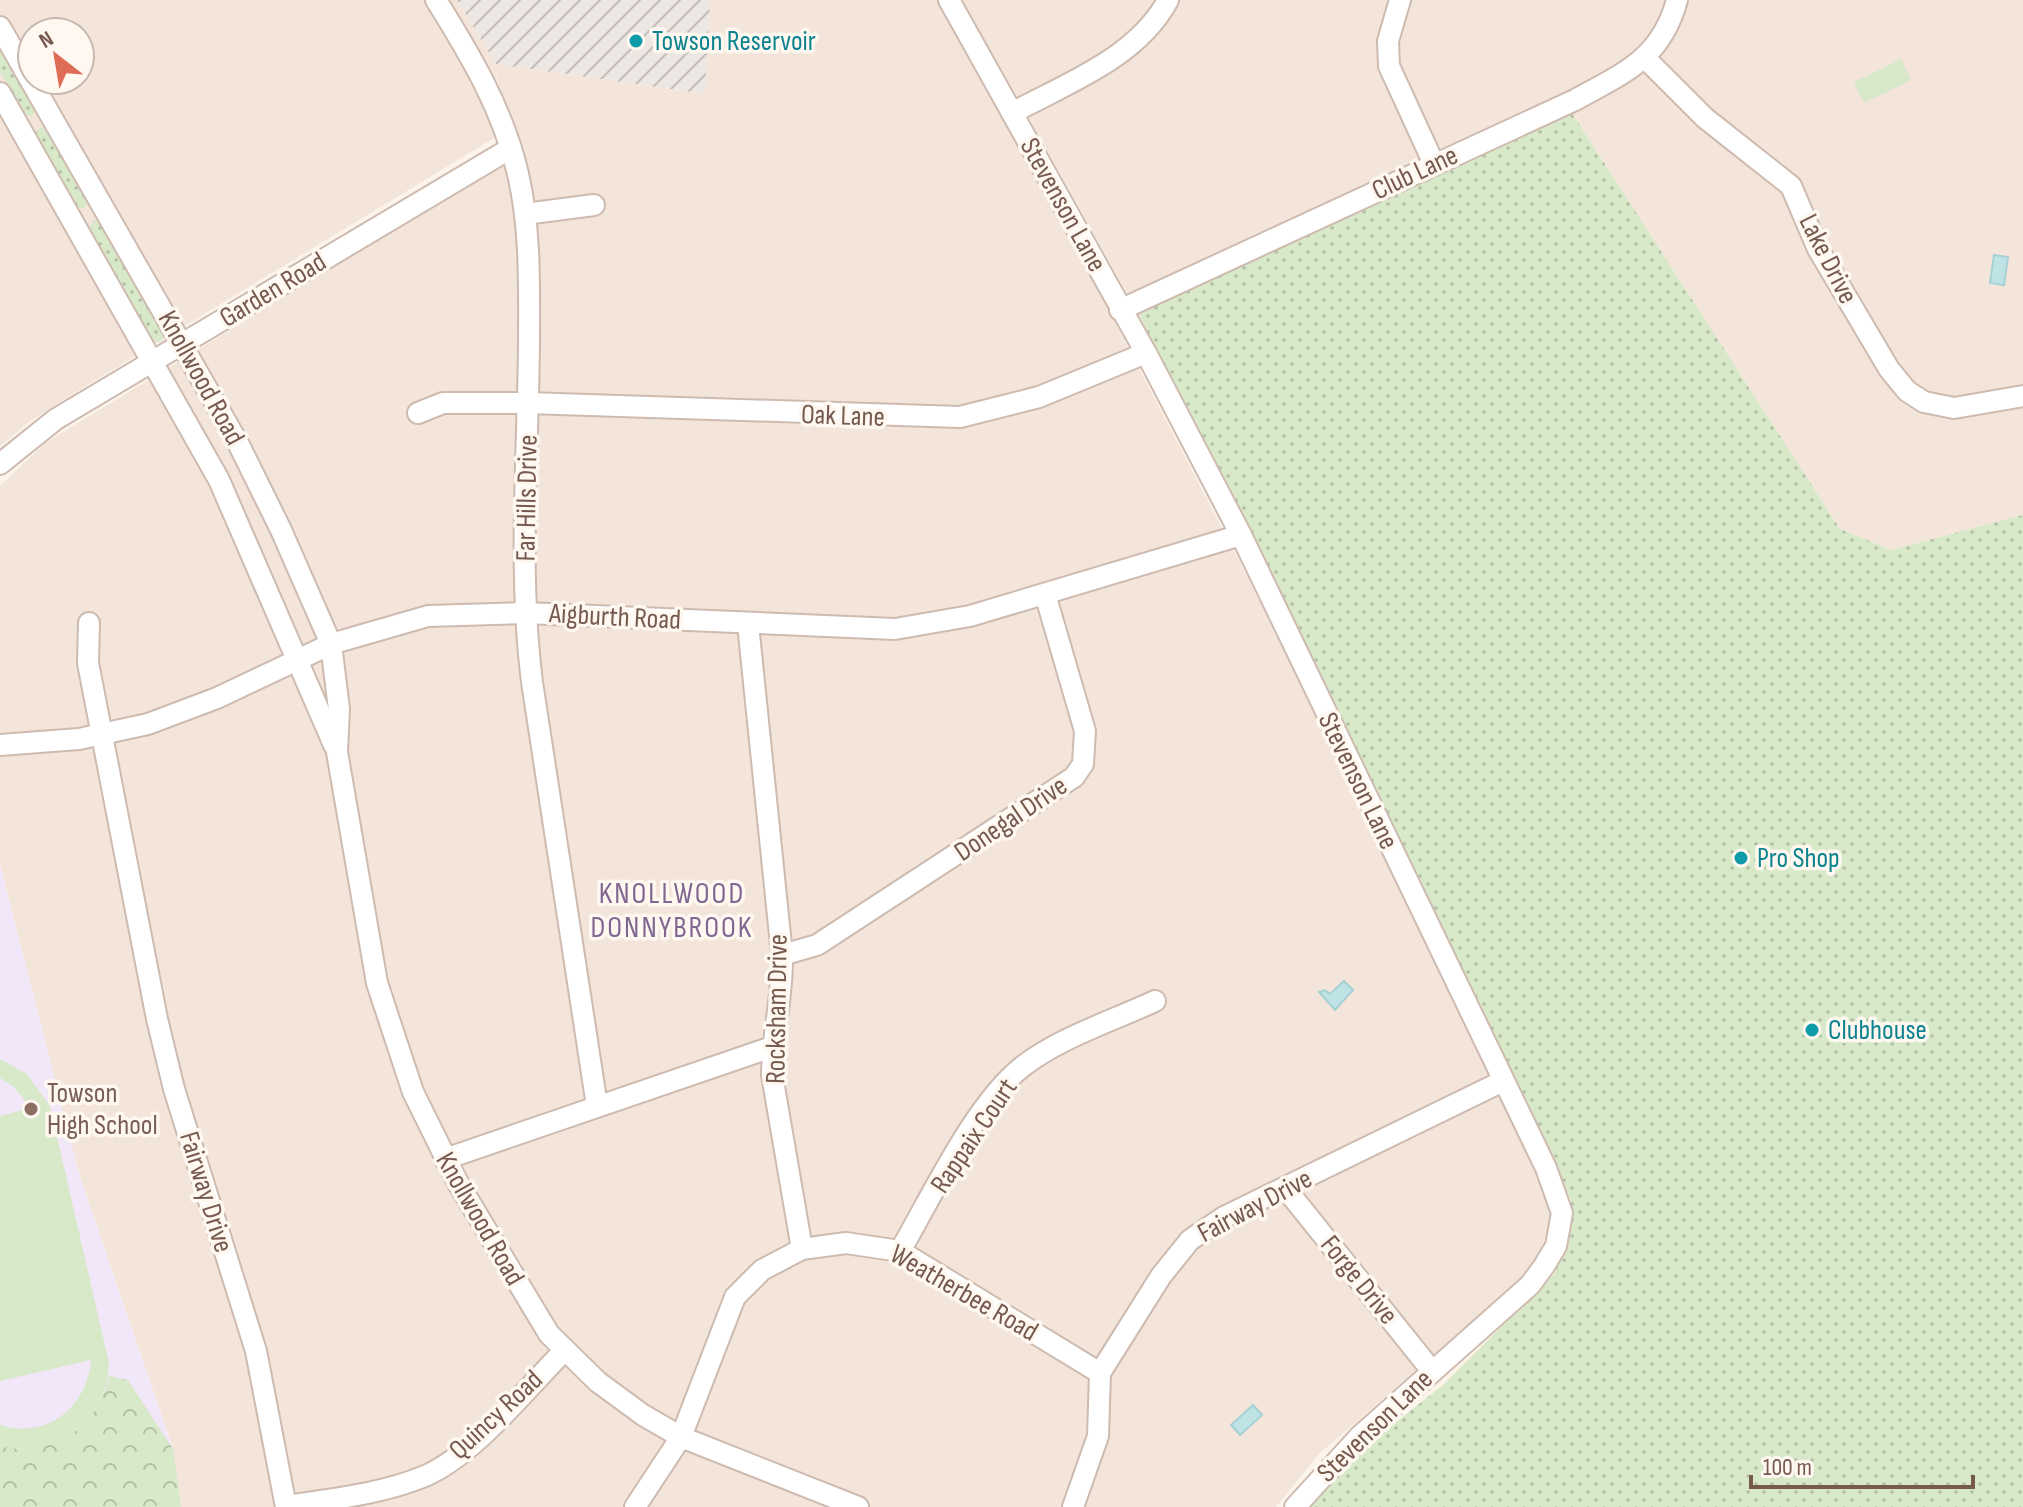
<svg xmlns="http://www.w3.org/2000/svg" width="2023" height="1507" viewBox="0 0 2023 1507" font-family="'Sofia Sans Condensed',sans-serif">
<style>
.residential{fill:#f3e5d9;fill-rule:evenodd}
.industrial{fill:url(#industrial-furrows)}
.education{fill:#f1e7f8}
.grass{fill:url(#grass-dots)}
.forest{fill:url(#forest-crowns)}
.pitch{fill:#d8e9c9}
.water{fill:#bfe2e5;stroke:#a6d2d6;stroke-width:2}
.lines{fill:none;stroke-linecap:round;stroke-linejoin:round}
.minor-casing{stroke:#cebbb0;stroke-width:24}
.minor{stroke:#fff;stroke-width:20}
.culture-dot{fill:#0f9aa8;stroke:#fef8f1;stroke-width:3}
.education-dot{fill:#8d6e63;stroke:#fef8f1;stroke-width:3}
.labels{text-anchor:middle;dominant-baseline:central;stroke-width:7;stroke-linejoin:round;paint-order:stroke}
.culture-label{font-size:28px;fill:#0d838f;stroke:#fef8f1;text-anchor:start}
.street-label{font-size:28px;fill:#765a4e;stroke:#fef8f1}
.education-label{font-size:28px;fill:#785e54;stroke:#fef8f1;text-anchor:start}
.neighbourhood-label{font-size:30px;letter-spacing:2px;fill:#806691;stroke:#fef8f1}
</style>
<defs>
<pattern id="industrial-furrows" width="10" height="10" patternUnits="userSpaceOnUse" patternTransform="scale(2)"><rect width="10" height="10" fill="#ede7e3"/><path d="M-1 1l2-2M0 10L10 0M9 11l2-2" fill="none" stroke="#c5beba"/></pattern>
<pattern id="grass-dots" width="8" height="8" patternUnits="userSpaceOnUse" patternTransform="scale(2)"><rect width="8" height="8" fill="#d8e9c9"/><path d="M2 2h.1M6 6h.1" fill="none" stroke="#b4c0a5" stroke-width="1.8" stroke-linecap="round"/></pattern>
<pattern id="forest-crowns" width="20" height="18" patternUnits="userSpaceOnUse" patternTransform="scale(2)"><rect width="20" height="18" fill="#d8e9c9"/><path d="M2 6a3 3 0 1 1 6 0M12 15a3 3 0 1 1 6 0" fill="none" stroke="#b4c0a5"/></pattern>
</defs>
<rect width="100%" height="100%" fill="#fcf4eb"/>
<g class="residential">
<path d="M0 0H457L496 64 704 94 710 0H937L1077 249 1253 588 1542 1178 1552 1224 1529 1272 1319 1454 1276 1507H0L173 1448 80 1177 0 865V486L45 443 512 158 496 73 499 135 66 398 29 422 0 446ZM32 32H80V80H32Z"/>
<polygon points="962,0 2023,0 2023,515 1891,550 1840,529 1570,110 1139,314"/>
</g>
<polygon class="industrial" points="457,0 710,0 705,94 496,64"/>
<polygon class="education" points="0,865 80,1177 173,1449 0,1475"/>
<g class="grass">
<polygon points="0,48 35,112 31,116 24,114 0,71"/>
<polygon points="1570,110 1840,529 1891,550 2023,515 2023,1507 1306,1507 1316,1493 1372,1441 1443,1385 1554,1274 1568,1244 1571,1200 1139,314"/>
<polygon points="40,127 46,129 88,202 85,208 77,208 35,135"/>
<polygon points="94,220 100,222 164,335 161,342 153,341 89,228"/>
</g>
<path class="forest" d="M109 1376 128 1380 173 1449 181 1507H0V1446C53 1458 97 1427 109 1376Z"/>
<g class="pitch">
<polygon points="1901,59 1911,80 1864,103 1854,82"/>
<path d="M0 1059 27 1074 50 1106 109 1363C107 1421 57 1459 0 1446V1425C47 1440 87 1407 91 1360L0 1381V1116L31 1108 14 1087 0 1078Z"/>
</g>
<g class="water">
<polygon points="1994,255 2008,257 2004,285 1990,283"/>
<polygon points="1344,981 1353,990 1335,1010 1319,992 1325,990 1330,994"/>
<polygon points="1253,1405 1262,1415 1240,1435 1231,1425"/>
</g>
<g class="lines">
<g class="minor-casing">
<g id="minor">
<path d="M436 0C471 56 503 110 518 174 531 230 529 287 529 343 528 456 518 570 532 682L597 1106"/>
<polyline points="949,0 1146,353 1241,535 1546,1168 1562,1213 1556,1246 1544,1266 1530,1285 1360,1436 1295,1507"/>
<polyline points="1400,0 1388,41 1389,66 1434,164"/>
<polyline points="0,27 238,443 281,530 331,644 339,709 337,752 377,983 413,1092 458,1183 549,1334 598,1382 643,1415 681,1437 858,1507"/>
<polyline points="1646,59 1705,118 1791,186 1818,249 1889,369 1907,391 1924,402 1954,408 2023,396"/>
<polyline points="0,93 219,480 334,745"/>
<path d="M1012 113C1067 83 1137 58 1168 0"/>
<polyline points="525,214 594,205"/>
<path d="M1120 310 1575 100C1624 73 1661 59 1677 0"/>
<polyline points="418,413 443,403 528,403 960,417 1039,397 1146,353"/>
<polyline points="0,464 56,419 511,148"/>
<polyline points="89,623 88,663 157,1019 174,1089 256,1351 286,1507"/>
<path d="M748 624 782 955C783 996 772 1035 772 1075L802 1249"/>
<polyline points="0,745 79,739 148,724 217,698 331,644 428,616 525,613 895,629 970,616 1241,535"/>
<polyline points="782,955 817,945 1074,777 1083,764 1085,731 1045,594"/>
<polyline points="445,1159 772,1047"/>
<polyline points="1286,1189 1432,1371"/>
<path d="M900 1251C931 1198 975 1104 1022 1067 1059 1038 1112 1021 1155 1001"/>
<path d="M286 1506C332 1499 382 1494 425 1476 475 1454 525 1390 564 1351"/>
<polyline points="635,1507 681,1437 735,1297 762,1270 802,1249 846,1243 900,1251 1100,1373"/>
<polyline points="1073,1507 1098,1436 1100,1373 1161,1276 1190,1240 1224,1217 1503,1081"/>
</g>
</g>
<use href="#minor" class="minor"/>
</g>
<g class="culture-dot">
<circle cx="636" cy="41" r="8"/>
<circle cx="1741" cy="858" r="8"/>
<circle cx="1812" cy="1030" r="8"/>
</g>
<circle class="education-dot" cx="31" cy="1109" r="8"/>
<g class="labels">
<g class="culture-label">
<text x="652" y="41">Towson Reservoir</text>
<text x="1757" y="858">Pro Shop</text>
<text x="1828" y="1030">Clubhouse</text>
</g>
<g class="street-label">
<text transform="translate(1415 173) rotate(-25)">Club Lane</text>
<text transform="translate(1063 205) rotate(61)">Stevenson Lane</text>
<text transform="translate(1828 259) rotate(63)">Lake Drive</text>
<text transform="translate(273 290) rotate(-31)">Garden Road</text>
<text transform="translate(201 378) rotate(61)">Knollwood Road</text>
<text transform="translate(843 416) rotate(2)">Oak Lane</text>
<text transform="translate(527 498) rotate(-89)">Far Hills Drive</text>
<text transform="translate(615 617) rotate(3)">Aigburth Road</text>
<text transform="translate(1358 781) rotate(64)">Stevenson Lane</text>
<text transform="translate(1011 819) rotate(-34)">Donegal Drive</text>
<text transform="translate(777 1009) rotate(-89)">Rocksham Drive</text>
<text transform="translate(974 1136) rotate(-56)">Rappaix Court</text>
<text transform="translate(206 1192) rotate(73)">Fairway Drive</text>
<text transform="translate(1255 1206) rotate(-28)">Fairway Drive</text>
<text transform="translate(480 1219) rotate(60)">Knollwood Road</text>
<text transform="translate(1359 1280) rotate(51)">Forge Drive</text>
<text transform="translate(964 1293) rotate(30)">Weatherbee Road</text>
<text transform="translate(496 1415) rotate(-43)">Quincy Road</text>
<text transform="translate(1375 1426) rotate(-44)">Stevenson Lane</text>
</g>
<g class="education-label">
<text x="47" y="1093">Towson<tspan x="47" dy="32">High School</tspan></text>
</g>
<g class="neighbourhood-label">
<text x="672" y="894">KNOLLWOOD<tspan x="672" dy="34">DONNYBROOK</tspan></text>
</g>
</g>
<g transform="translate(56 56) rotate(329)"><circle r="38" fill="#fef8f1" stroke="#c8b9b0" stroke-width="2"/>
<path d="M0-6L14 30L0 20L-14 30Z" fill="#de6c57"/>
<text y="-12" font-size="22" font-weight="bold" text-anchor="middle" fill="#765a4e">N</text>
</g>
<path d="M1751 1475v12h222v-12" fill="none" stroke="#765a4e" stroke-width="4"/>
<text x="1763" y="1475" font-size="24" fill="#765a4e" stroke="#fef8f1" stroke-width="6" paint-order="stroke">100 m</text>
</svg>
